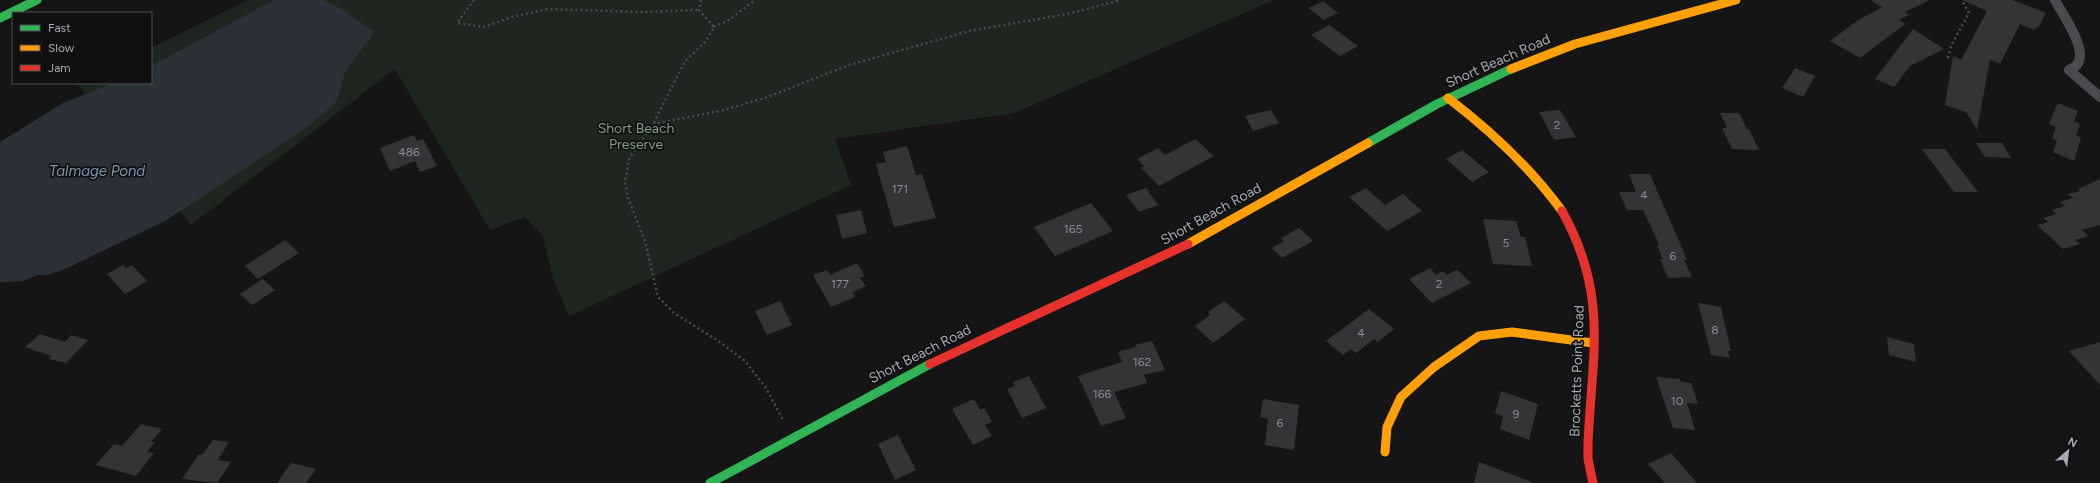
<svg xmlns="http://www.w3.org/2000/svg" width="2100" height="483" viewBox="0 0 2100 483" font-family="Figtree,sans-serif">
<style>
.green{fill:#1f2620}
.water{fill:#2c3138}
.building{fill:#343436}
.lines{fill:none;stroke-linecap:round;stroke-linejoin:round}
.path{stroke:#4b4c4f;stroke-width:2.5;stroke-dasharray:2 3;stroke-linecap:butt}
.lane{stroke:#4a4b4e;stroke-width:10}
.fast{stroke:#30b455;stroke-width:9}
.slow{stroke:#ff9f0a;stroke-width:9}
.jam{stroke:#e5322d;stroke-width:9}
.labels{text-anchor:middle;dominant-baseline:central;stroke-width:3.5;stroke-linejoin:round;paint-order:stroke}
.number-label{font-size:12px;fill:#8a8d95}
.street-label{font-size:14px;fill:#a7abb5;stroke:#101011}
.park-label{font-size:14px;fill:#809f83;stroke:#101011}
.water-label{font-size:15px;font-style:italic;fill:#8196ae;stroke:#101011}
</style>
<rect width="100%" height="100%" fill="#151516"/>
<polygon class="green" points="248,0 1274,0 1014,113 835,139 851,185 569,316 553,279 543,236 525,217 490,230 395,69 191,225 78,85 82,83 151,83 151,48"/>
<polygon class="water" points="274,0 324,0 342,9 373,31 372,35 345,72 339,94 335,103 309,126 165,221 63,270 47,275 37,275 23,281 0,282 0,142 63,103 113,83 151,83 151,66"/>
<g class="building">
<polygon points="1870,0 1930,0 1905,12 1909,15 1899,20 1905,24 1860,58 1830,41 1857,21 1882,7"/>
<polygon points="1962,0 2013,0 2046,13 2038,28 2036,27 2035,30 2020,24 2000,64 1990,60 1977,130 1966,112 1945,105 1953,56 1961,60 1987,11"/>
<polygon points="1323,1 1338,13 1323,20 1309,8"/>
<polygon points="1329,25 1358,46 1340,56 1311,35"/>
<polygon points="1913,29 1944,49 1910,66 1894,87 1875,79"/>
<polygon points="1795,68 1815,76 1803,97 1782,88"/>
<polygon points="2058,103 2078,111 2074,121 2080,124 2076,135 2081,138 2074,161 2053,152 2057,141 2052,138 2056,127 2049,124"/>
<polygon points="1271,110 1279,123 1253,131 1245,116"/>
<polygon points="1560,110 1576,137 1554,140 1539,112"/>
<polygon points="1720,113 1739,113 1747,129 1749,129 1759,150 1732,149 1722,128 1727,128"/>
<polygon points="414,135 417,141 423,139 437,166 420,172 415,161 390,171 380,148"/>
<polygon points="1195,139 1214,156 1159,186 1141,168 1144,166 1137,159 1158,148 1165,155"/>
<polygon points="1976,143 2002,143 2011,158 1985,157"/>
<polygon points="907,146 916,175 922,174 936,218 894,227 876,164 886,162 883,152"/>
<polygon points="1922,149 1945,149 1978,192 1954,192"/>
<polygon points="1462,150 1489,172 1472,182 1446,159"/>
<polygon points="1629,174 1650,174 1687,260 1684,260 1692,277 1668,278 1660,259 1663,259 1657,246 1659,244 1643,210 1627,210 1619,192 1636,192"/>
<polygon points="2100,179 2100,225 2082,230 2088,236 2075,240 2080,244 2063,249 2037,225 2048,222 2043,218 2056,214 2052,210 2065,206 2060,202 2073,198 2068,194 2080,191 2078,189"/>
<polygon points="1146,188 1158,205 1139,212 1126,195"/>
<polygon points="1366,188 1385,205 1403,194 1422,211 1387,231 1349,197"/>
<polygon points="1091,203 1113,231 1055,256 1034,227"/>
<polygon points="861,210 867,233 842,239 836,215"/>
<polygon points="1483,219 1516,221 1521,237 1525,237 1532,266 1493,264"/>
<polygon points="1299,228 1313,241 1282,258 1272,248 1284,241 1281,238"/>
<polygon points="285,240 299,253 258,279 245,266"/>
<polygon points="857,263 865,276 860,278 866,286 853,292 855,297 831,307 813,275 827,270 830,275"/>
<polygon points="123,265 126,268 132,265 147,281 125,294 107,274"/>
<polygon points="1430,268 1436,275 1443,271 1447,275 1457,270 1471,283 1432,303 1409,279"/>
<polygon points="263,279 275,290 252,305 240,294"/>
<polygon points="780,301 792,325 767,335 755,311"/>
<polygon points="1224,301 1245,319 1213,343 1195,326 1210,315 1208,312"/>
<polygon points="1698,303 1721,307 1731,351 1728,351 1730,358 1711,355"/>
<polygon points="1369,309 1394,329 1378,342 1374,339 1356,353 1351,349 1343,355 1326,341"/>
<polygon points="40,334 65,342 71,335 88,340 66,363 49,359 51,356 25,347"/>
<polygon points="1887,337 1914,344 1916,362 1889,355"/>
<polygon points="1152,341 1165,370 1144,375 1147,383 1114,392 1126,418 1101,426 1078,376 1122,362 1118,352 1136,347 1135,345"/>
<polygon points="2100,342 2100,385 2069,351"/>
<polygon points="1029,376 1046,408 1022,418 1007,389 1015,386 1013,382"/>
<polygon points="1656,377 1680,379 1681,382 1691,383 1698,404 1687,403 1695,430 1673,428"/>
<polygon points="1501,391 1538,404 1529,440 1500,429 1503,416 1495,413"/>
<polygon points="974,399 980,410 984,408 992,422 985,425 992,436 973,445 952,409"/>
<polygon points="1263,399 1299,405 1294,450 1265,445 1268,419 1260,417"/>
<polygon points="141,424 162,429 151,442 155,442 147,452 154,453 136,476 96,465 114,444 122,446"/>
<polygon points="898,435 916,470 895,480 878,444"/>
<polygon points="213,440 229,442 218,460 231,462 217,483 182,479 199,454 202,455"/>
<polygon points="1671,453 1697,483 1665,483 1648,464"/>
<polygon points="1479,462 1532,482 1531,483 1474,483"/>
<polygon points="291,463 316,469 306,483 277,483"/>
</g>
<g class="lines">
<g class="path">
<polyline points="474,0 457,23 484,27 512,17 548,9 641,12 699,10"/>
<polyline points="701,0 699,10 714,27 706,41 685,61 653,124 629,159 625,182 628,198 645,241 658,297 674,313 717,340 745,361 766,388 783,420"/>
<polyline points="714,27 729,20 755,0"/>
<polyline points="1948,58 1951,46 1969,13 1963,2 1964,0"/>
<polyline points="653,124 720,111 765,98 849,65 969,31 1067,14 1121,0"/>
</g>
<path class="lane" d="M2055 0C2062 14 2089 50 2077 65 2075 67 2071 69 2069 70L2100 97"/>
<g class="fast">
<polyline points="0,18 37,0"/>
<polyline points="1368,143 1437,104 1511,69"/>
<polyline points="710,483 930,364"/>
</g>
<g class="slow">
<polyline points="1511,69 1575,44 1736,0"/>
<path d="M1448 98C1491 131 1530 167 1562 211"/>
<polyline points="1188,244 1368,143"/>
<polyline points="1385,452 1387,427 1401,397 1434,367 1479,336 1512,332 1593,343"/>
</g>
<g class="jam">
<path d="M1562 211C1609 295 1592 354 1588 443V459L1593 483"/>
<polyline points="930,364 1188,244"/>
</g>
</g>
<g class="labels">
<g class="number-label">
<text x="1557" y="125">2</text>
<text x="409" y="152">486</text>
<text x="900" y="189">171</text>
<text x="1644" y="195">4</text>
<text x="1073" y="229">165</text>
<text x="1506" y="243">5</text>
<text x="1673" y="256">6</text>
<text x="840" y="284">177</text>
<text x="1439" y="284">2</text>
<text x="1715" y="330">8</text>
<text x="1361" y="333">4</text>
<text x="1142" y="362">162</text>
<text x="1102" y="394">166</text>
<text x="1677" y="401">10</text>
<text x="1516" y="414">9</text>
<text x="1280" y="423">6</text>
</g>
<g class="street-label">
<text transform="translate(1498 61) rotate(-24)">Short Beach Road</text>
<text transform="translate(1211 214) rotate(-29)">Short Beach Road</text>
<text transform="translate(920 354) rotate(-27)">Short Beach Road</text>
<text transform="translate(1577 371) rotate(-88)">Brocketts Point Road</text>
</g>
<g class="park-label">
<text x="636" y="128">Short Beach<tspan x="636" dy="16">Preserve</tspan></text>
</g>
<g class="water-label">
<text x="97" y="171">Talmage Pond</text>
</g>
</g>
<rect x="12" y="12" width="140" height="72" fill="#101011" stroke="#4c4e53"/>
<rect x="20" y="25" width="20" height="6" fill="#30b455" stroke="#4c4e53"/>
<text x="48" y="32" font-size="12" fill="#a7abb5">Fast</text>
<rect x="20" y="45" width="20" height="6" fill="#ff9f0a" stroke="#4c4e53"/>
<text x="48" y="52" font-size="12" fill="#a7abb5">Slow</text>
<rect x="20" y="65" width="20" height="6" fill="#e5322d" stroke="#4c4e53"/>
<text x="48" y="72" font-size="12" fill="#a7abb5">Jam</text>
<g transform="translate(2068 451) rotate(28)" stroke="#101011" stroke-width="3" paint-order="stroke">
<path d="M0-3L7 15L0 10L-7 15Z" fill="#a7abb5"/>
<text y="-6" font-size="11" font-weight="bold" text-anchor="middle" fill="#a7abb5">N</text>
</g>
</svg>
